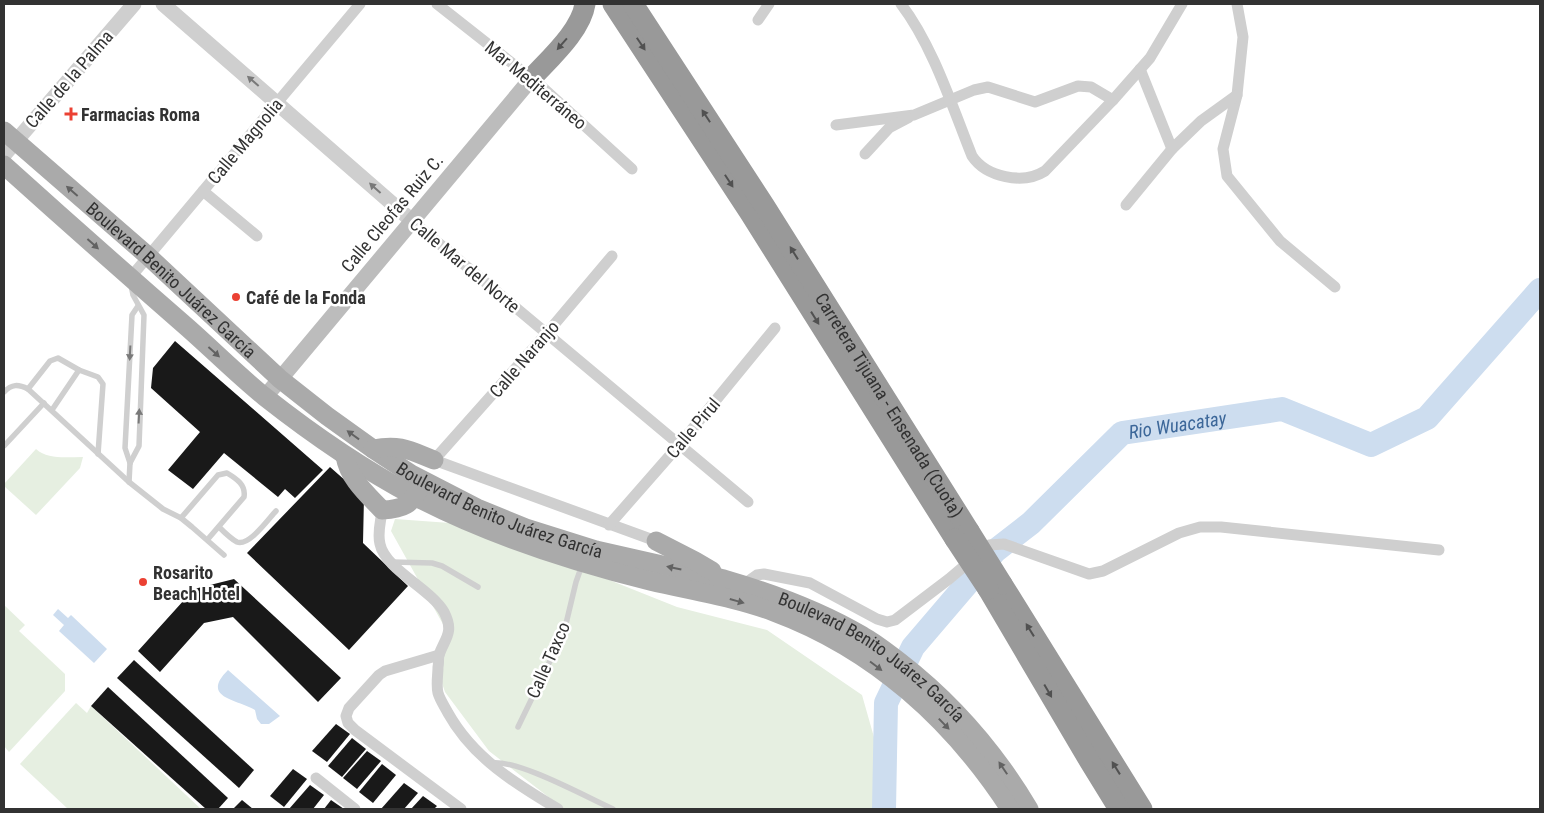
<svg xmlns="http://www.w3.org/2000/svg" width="1544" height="813" viewBox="0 0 1544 813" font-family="'Roboto Condensed',sans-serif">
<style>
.green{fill:#e6efe1}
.water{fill:#cdddef}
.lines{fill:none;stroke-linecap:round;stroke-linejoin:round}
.river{stroke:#cdddef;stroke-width:24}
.building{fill:#191919}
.service{stroke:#cfcfcf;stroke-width:5.5}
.minor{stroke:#cfcfcf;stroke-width:11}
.tertiary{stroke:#cfcfcf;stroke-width:15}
.secondary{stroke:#bcbcbc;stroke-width:16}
.primary{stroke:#aaa;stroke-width:19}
.motorway{stroke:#999;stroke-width:21}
.motorway-bridge{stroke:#999;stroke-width:21}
.oneway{fill:#515151}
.oneway2{fill:#797979}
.oneway3{fill:#626262}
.poi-dot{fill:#eb4133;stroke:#fff;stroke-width:2}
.labels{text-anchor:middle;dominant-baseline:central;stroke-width:5;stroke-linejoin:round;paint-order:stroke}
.street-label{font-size:18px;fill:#323232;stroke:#fff}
.poi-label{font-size:18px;font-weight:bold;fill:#323232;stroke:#fff;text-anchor:start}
.water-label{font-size:19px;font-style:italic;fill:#3c6799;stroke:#fff}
</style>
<rect width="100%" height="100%" fill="#fff"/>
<g class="green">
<path d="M36 449C48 460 67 457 83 457L80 468 36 515 4 486V484Z"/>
<polygon points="395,519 450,523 509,540 677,607 767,630 862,695 885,776 880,809 564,809 489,751 445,692 434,659 449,635 391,531"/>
<polygon points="4,605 25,625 19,631 65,674 65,691 9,752 4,746"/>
<polygon points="76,703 87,713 91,706 201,809 68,809 20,764"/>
</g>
<g class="water">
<polygon points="58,609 68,618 71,615 107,649 94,663 59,631 64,625 53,615"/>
<path d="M228 670 280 716 269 724H261L257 719 255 710C237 699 200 698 228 670Z"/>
</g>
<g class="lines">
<path class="river" id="s1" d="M884 809 886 703 913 647 995 551 1031 523 1122 433 1282 409 1371 445 1427 418 1540 290"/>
</g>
<g class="building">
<polygon points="175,341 323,470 295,498 285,489 278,497 224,453 193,489 168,470 200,432 151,388 153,368"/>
<polygon points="330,467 364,497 363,543 408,586 349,650 247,553"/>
<polygon points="234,579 341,678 318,702 233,617 204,623 160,672 138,651 194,589"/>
<polygon points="134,660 254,770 239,788 117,678"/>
<polygon points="108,687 228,798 218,809 206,809 91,706"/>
<polygon points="336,724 350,734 327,762 312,751"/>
<polygon points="352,738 366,749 342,777 328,766"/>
<polygon points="367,751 381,761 357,789 343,778"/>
<polygon points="382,764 396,775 373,803 359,792"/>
<polygon points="293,769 307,779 284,807 270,796"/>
<polygon points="404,783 418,793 404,809 381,809"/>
<polygon points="310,785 324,795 313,809 289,809"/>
<polygon points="423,796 437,806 434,809 411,809"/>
<polygon points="242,800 253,809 233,809"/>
<polygon points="331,800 344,809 324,809"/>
</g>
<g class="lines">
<g class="service">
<polyline points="28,389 50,361 58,358 79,370 98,377 103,384 98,454"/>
<path d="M4 392C12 384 18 384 28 389L129 482 163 509 181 518 192 527 224 555"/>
<polyline points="52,410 79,370"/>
<polyline points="4,446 44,403"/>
<polyline points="130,463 125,448 132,315 138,306"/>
<polyline points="129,482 130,463 139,446 144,315 133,295 131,285"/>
<path d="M181 518 218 475 227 473C237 479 246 485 244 497L208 539"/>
<path d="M219 527C224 532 231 539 237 542 249 547 269 518 276 511"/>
<polyline points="392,562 432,563 442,566 478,587"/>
<polyline points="518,727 564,632 576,582 582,565"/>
<path d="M491 763C518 759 586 797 613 809"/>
</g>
<g class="minor">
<polyline points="437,4 541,86 632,169"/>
<path d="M901 4C933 46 952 106 972 156 986 177 1023 185 1045 171L1113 100"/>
<polyline points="1237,4 1243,37 1237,95 1223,149 1227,176 1280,241 1335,287"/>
<polyline points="758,20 769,4"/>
<polyline points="1140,69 1172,149"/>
<polyline points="836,125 914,115 974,90 988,87 1035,102 1078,86 1091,87 1113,100 1150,58 1182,4"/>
<polyline points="865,154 889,128 908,118"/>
<polyline points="203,191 257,236"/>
<polyline points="1126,205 1172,149 1201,121 1237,95"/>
<polyline points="411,220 748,502"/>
<polyline points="612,256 547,333 434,460 656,541"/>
<polyline points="130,278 360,4"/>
<path d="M382 510C381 521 377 533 380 544 385 569 431 589 444 612 455 633 444 639 439 655 438 659 439 663 438 667 438 675 436 685 438 693 440 700 445 707 448 713 473 758 516 784 558 809"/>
<polyline points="609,525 680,444 775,328"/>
<polyline points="743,585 757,575 764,574 810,583 877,619 887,622 895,620 949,579 989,545 1004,544 1089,574 1103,571 1179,533 1200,527 1221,527 1439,550"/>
<polyline points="439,655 385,671 379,675 349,708 346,716 348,723 355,730 461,809"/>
<polyline points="316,778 355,809"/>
</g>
<g class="tertiary">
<polyline points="163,4 411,220"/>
<polyline points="4,155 134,4"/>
</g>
<polyline class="secondary" points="265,397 531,79"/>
<g class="primary">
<path id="s2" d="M4 131 148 256 280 379 327 416 373 449 411 474 477 508 526 528 596 550 724 579C772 593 819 610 863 636 876 643 888 653 900 662 953 703 995 752 1029 809"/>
<path d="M4 165C65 220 126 274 188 328 214 351 239 376 265 397 312 434 361 468 414 496 487 534 569 561 650 581 692 591 734 597 774 612 874 649 953 721 1010 809"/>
<path d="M373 449C400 444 409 450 434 460"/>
<path d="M345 456C349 479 367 494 382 510 404 509 411 505 421 486"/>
<polyline points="656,541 695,561 712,571"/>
</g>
<g class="motorway">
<polyline points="613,4 750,213 955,539"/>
<path id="s3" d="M633 4 764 205 969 531"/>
<path d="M531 79C549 59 581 31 585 4"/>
<polyline points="1002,584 1142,809"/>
<polyline points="988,589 1090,762 1119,809"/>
</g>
<g class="motorway-bridge">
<polyline points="969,531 1002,584"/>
<polyline points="955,539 988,589"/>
</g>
</g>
<defs><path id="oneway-solid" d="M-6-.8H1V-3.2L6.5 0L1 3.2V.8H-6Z" transform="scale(1.25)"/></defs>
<g class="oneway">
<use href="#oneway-solid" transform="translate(562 44) rotate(131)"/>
<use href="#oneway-solid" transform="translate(641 44) rotate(56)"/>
<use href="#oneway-solid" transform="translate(706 116) rotate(-123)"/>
<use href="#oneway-solid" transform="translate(729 181) rotate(57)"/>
<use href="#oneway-solid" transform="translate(794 253) rotate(-122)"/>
<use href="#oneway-solid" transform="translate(815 318) rotate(58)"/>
<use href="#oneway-solid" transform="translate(1030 630) rotate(-122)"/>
<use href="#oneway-solid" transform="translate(1048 691) rotate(60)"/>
<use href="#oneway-solid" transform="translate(1116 768) rotate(-122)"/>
</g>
<g class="oneway2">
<use href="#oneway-solid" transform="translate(253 81) rotate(-139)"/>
<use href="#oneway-solid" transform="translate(375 188) rotate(-138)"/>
<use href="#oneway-solid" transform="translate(130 353) rotate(93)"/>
<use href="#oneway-solid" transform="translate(139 416) rotate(-87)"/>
</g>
<g class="oneway3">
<use href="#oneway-solid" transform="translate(72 191) rotate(-139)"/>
<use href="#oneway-solid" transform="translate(93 244) rotate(42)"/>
<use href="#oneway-solid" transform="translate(214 352) rotate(42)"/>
<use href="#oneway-solid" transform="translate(353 435) rotate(-144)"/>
<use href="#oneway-solid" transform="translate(674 568) rotate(-168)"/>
<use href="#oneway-solid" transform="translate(737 601) rotate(16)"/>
<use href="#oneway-solid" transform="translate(876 666) rotate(37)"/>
<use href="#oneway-solid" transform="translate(944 724) rotate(46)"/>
<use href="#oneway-solid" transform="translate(1003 768) rotate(-124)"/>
</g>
<g class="poi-dot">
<path d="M68.5 106.5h5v5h5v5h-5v5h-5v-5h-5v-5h5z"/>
<circle cx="236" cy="297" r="5"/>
<circle cx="143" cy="582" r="5"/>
</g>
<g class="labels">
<g class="street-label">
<text transform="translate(69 79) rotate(-49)">Calle de la Palma</text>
<text transform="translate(536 85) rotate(40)">Mar Mediterráneo</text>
<text transform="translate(245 141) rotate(-50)">Calle Magnolia</text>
<text transform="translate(392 213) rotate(-50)">Calle Cleofas Ruiz C.</text>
<text transform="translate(465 265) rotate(40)">Calle Mar del Norte</text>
<text stroke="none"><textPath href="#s2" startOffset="224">Boulevard Benito Juárez García</textPath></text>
<text transform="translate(524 359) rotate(-49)">Calle Naranjo</text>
<text stroke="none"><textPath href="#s3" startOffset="476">Carretera Tijuana - Ensenada (Cuota)</textPath></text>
<text transform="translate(693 428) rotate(-50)">Calle Pirul</text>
<text stroke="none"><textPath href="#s2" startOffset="629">Boulevard Benito Juárez García</textPath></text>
<text stroke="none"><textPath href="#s2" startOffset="1034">Boulevard Benito Juárez García</textPath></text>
<text transform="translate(548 660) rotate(-66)">Calle Taxco</text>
</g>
<g class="poi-label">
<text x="81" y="114">Farmacias Roma</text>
<text x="246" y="297">Café de la Fonda</text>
<text x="153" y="572">Rosarito<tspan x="153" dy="21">Beach Hotel</tspan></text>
</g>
<g class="water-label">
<text stroke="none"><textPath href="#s1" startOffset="524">Rio Wuacatay</textPath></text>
</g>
</g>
<rect width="1544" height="813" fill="none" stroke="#323232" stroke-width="10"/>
</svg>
